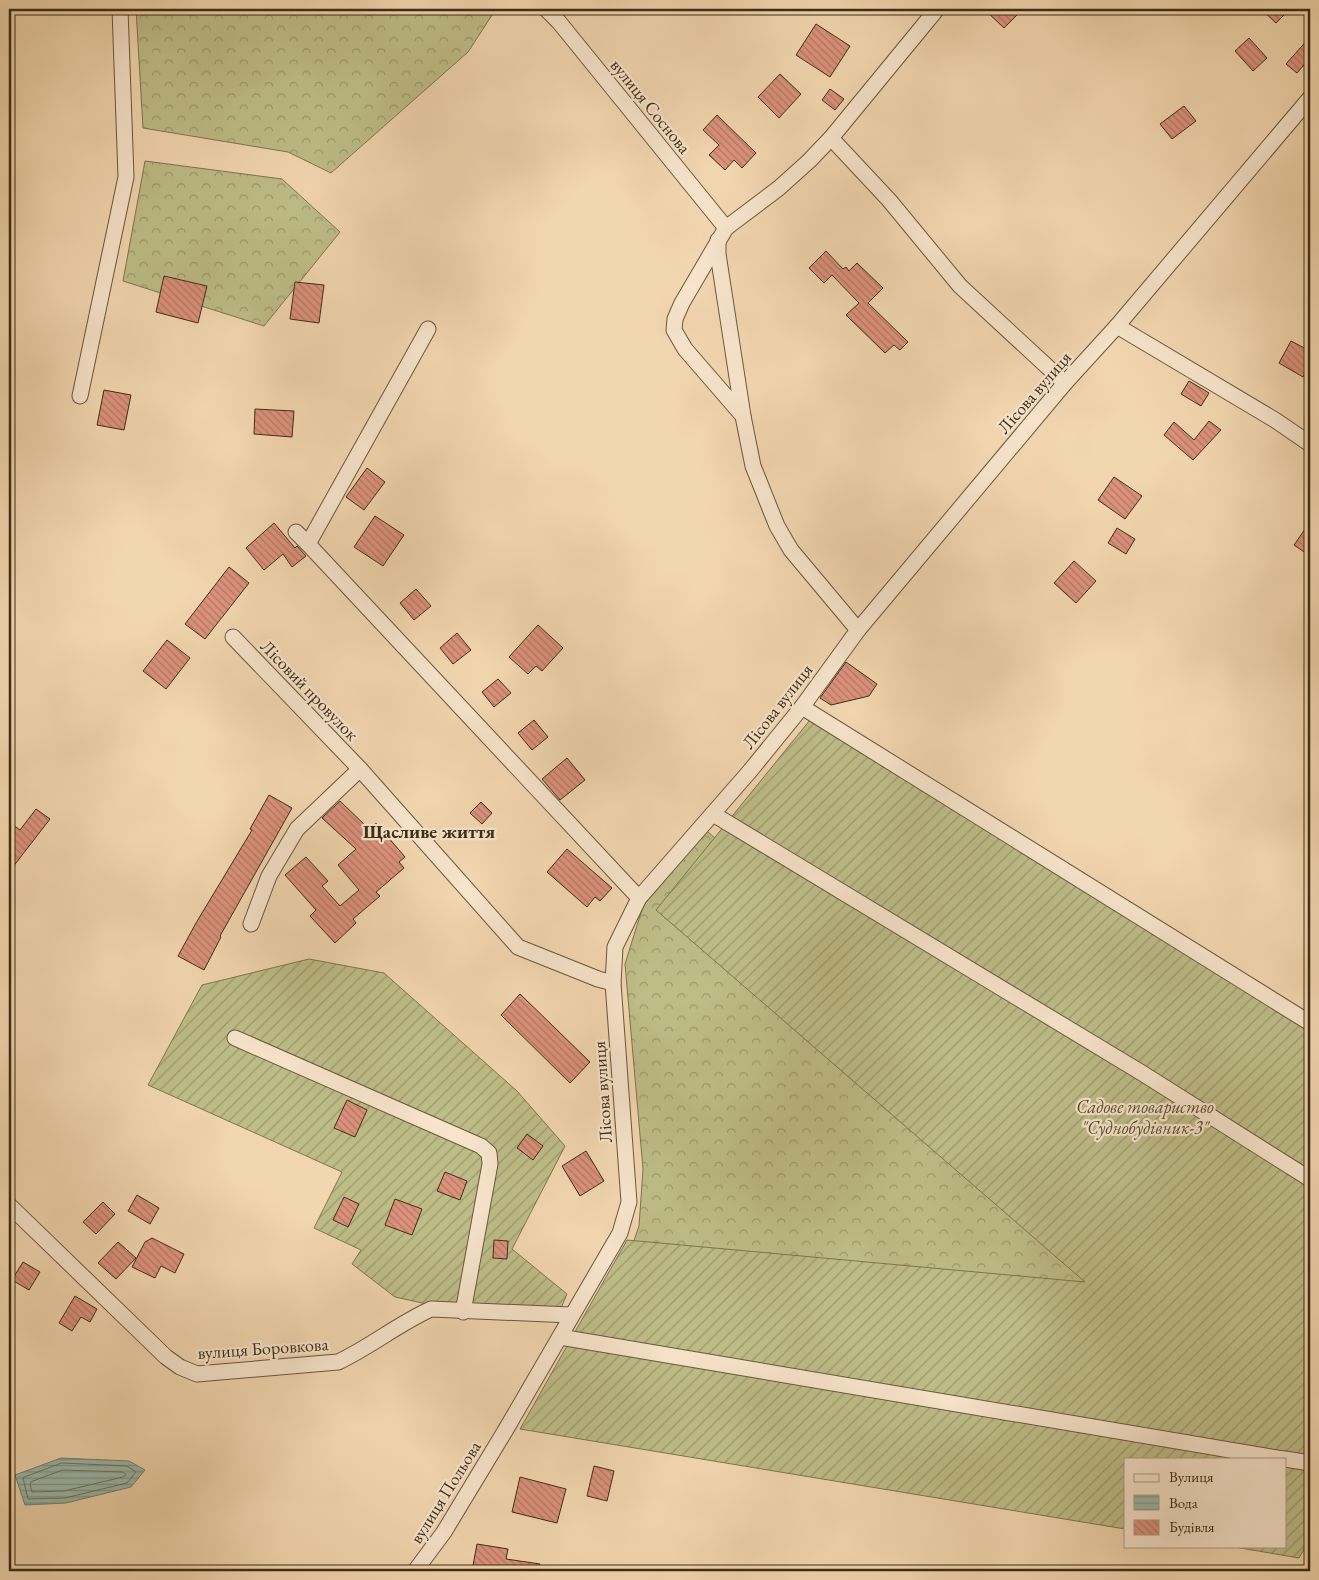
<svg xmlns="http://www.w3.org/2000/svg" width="1319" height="1580" viewBox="0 0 1319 1580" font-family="'EB Garamond',serif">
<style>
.forest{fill:url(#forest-crowns);stroke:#7e7550}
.garden{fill:url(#garden-furrows);stroke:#7e7550}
.water{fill:url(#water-rules);stroke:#758170}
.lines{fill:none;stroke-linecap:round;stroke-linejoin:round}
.shore{stroke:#6c7361;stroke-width:1}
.building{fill:url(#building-back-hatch);stroke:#3d2d17}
.minor-casing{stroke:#6a573d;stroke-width:17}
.minor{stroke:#f7e4cb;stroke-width:15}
.labels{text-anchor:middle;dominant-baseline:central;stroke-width:4.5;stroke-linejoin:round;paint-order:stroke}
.street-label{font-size:18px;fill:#3d2d17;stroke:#f7e4cb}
.park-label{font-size:18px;font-style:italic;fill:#574a2e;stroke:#f7e4cb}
.neighbourhood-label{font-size:19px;font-weight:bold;fill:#3d2d17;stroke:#f7e4cb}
</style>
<defs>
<pattern id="forest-crowns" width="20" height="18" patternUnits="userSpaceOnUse" patternTransform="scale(1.25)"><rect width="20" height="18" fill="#bebd88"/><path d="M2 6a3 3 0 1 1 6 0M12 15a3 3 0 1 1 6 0" fill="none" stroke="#9c9a6e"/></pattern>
<pattern id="garden-furrows" width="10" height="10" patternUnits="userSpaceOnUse" patternTransform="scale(1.25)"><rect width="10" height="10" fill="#bebd88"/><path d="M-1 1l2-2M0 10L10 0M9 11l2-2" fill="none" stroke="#9c9a6e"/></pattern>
<pattern id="water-rules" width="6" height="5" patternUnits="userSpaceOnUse" patternTransform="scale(1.25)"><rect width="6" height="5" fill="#9bb9ab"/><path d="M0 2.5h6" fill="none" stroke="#80978a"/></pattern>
<pattern id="building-back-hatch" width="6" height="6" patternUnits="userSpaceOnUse" patternTransform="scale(1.25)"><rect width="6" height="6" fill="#dc927c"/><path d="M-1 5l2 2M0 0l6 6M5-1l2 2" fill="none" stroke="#b47865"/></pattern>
</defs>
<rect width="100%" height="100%" fill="#f2d6af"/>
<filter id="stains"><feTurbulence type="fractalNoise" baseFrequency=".004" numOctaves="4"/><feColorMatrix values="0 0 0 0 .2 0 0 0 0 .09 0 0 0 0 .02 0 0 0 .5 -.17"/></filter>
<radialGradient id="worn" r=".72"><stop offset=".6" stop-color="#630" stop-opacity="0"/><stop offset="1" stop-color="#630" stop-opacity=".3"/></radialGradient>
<g class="forest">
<polygon points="136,9 496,9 468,52 331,173 288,152 143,128"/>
<polygon points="145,161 282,179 340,232 264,326 123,281"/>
<polygon points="707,831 724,846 1282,1344 625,1267 639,1226 643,1169 625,964 643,906"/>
</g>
<g class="garden">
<polygon points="810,720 1310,1025 1310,1539 1299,1558 1229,1546 1285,1546 1285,1459 1125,1459 1125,1529 520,1429 627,1240 1085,1282 656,910"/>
<polygon points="309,959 384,973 517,1091 565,1146 512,1249 567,1294 558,1315 463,1312 395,1297 352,1264 361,1250 314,1228 342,1172 148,1085 202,985"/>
</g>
<polygon class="water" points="61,1458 129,1461 145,1470 131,1487 66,1503 25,1505 15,1475"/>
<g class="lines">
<g class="shore">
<polygon points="62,1463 127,1466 136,1472 127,1483 65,1498 28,1499 23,1478"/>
<polygon points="63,1470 123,1472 126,1475 123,1477 64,1491 32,1492 30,1484 31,1482"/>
</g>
</g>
<g class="building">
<polygon points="984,9 1023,9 1004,28"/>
<polygon points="1261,9 1290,9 1276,23"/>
<polygon points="816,24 850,46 830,77 796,55"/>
<polygon points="1310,37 1310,58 1297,73 1286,64"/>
<polygon points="1249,38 1267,58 1253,71 1235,51"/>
<polygon points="780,74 801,94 779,118 758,97"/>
<polygon points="830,89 844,99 835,110 822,100"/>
<polygon points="1184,106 1196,121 1172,139 1160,124"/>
<polygon points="717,115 756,153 742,168 734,160 725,170 709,155 719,145 703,130"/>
<polygon points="826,251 843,269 846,267 849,271 857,263 883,288 868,303 908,342 900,350 894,345 885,353 846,315 859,303 832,275 824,283 809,268"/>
<polygon points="164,276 207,286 198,323 156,312"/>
<polygon points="295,282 324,285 319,323 290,319"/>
<polygon points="1291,341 1310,351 1310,364 1303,377 1279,363"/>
<polygon points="1189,381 1209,393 1201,406 1181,394"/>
<polygon points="104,390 131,395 124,430 97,425"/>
<polygon points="255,409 294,411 292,437 254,434"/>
<polygon points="1209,421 1221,430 1193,460 1164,435 1174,422 1194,440"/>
<polygon points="367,468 385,482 364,510 346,497"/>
<polygon points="1114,477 1142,496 1125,519 1098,500"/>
<polygon points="375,516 404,535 383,566 354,547"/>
<polygon points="1310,522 1310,556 1294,545"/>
<polygon points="274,523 295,548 297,546 306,556 292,567 283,554 264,570 246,548"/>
<polygon points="1117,528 1135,539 1126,554 1108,543"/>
<polygon points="1074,561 1096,581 1076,603 1054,583"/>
<polygon points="229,567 249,583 205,639 185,624"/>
<polygon points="416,589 431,606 414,620 400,603"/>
<polygon points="538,625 563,648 542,671 536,666 528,674 509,657"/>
<polygon points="457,633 471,650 453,664 440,648"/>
<polygon points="167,640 190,658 166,689 143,671"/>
<polygon points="846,662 877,684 869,696 831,705 820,698"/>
<polygon points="498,679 511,693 494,707 482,692"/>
<polygon points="534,720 548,737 532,750 518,733"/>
<polygon points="567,758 585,780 560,800 542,779"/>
<polygon points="269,795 292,808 220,936 221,937 204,970 178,956 196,923 252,830 250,829"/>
<polygon points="340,801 369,829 376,823 405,857 399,862 404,868 376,892 380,896 353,919 356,923 335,943 310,916 316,910 285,875 306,857 328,881 322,886 340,906 359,890 338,865 356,849 322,818"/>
<polygon points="481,802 492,813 482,824 470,813"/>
<polygon points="36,809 50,819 9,872 9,822 20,830"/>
<polygon points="567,849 612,888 600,901 595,897 587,907 547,872"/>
<polygon points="520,994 590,1062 570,1083 501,1015"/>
<polygon points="347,1100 367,1110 355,1137 334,1128"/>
<polygon points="527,1134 543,1146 533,1160 517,1148"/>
<polygon points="586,1151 604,1181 580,1196 562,1166"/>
<polygon points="445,1172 467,1181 460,1200 437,1191"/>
<polygon points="137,1195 159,1208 150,1224 128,1211"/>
<polygon points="344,1197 359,1204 348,1227 333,1220"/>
<polygon points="395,1199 422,1209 412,1235 385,1225"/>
<polygon points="103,1202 115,1214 96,1234 83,1222"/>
<polygon points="152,1238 184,1254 175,1273 161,1266 155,1278 132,1267 145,1242"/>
<polygon points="494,1240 508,1241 507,1259 493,1258"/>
<polygon points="118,1242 136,1258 116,1279 98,1263"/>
<polygon points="23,1262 40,1272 29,1290 12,1280"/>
<polygon points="75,1296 97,1309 90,1322 81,1317 72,1331 59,1323"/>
<polygon points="594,1466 614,1471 607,1501 587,1496"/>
<polygon points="520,1477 566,1489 557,1523 512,1512"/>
<polygon points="477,1544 508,1549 506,1559 540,1564 539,1571 472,1571"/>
</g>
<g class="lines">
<g class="minor-casing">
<g id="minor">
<polyline points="546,9 559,22 726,228"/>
<polyline points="831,138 889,200 960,286 1065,383"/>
<polyline points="718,240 718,254 743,416 753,466 777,526 791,550 858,630"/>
<polyline points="1117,326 1275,420 1310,444"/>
<polyline points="428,329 308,544 639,898"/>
<polyline points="80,396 126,177 120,9"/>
<polyline points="743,416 685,349 674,330 675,319 682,303 726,228 779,188 809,161 831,138 937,9"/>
<polyline points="296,532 308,544"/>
<polyline points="233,637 360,769"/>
<polyline points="802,707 1310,1023"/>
<polyline points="713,814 1142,1073 1310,1179"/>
<polyline points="251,924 269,876 297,829 360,769 518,947 598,979 613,983"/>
<polyline points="235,1038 481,1146 489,1153 490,1164 463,1312"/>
<path d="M9 1205 166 1357 180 1367 197 1374 338 1362C370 1347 398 1324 431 1309L571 1315"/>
<polyline points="560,1337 1283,1459"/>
<polyline points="1285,1459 1310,1463"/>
<polyline points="415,1571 444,1532 505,1431 620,1233 629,1202 613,983 615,947 639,898 750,771 802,707 858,630 1065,383 1117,326 1310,98"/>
</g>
</g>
<use href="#minor" class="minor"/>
</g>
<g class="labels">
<g class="street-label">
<text transform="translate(651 106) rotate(51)">вулиця Соснова</text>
<text transform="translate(1034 392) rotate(-49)">Лісова вулиця</text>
<text transform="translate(310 690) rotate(46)">Лісовий провулок</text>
<text transform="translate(777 706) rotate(-52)">Лісова вулиця</text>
<text transform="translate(602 1092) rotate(-94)">Лісова вулиця</text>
<text transform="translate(263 1348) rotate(-4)">вулиця Боровкова</text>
<text transform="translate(445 1492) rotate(-58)">вулиця Польова</text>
</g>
<g class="park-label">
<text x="1145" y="1106">Садове товариство<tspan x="1145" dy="21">"Суднобудівник-3"</tspan></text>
</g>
<g class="neighbourhood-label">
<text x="429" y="831">Щасливе життя</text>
</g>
</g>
<rect width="1319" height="1580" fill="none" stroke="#f2d6af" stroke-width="30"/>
<rect x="10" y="10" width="1299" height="1560" fill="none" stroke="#3d2d17" stroke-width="2.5"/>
<rect x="15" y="15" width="1289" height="1550" fill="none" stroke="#3d2d17"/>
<rect x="1124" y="1458" width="162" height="90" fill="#f7e4cb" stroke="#ad9b83"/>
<rect x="1134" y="1474" width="25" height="8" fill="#f7e4cb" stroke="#ad9b83"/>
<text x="1169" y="1482" font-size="15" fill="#3d2d17">Вулиця</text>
<rect x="1134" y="1495" width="25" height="15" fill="url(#water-rules)" stroke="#ad9b83"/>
<text x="1169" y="1508" font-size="15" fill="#3d2d17">Вода</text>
<rect x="1134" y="1520" width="25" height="15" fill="url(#building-back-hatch)" stroke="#ad9b83"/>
<text x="1169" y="1532" font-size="15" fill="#3d2d17">Будівля</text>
<rect width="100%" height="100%" filter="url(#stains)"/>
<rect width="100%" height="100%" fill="url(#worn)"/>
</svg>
